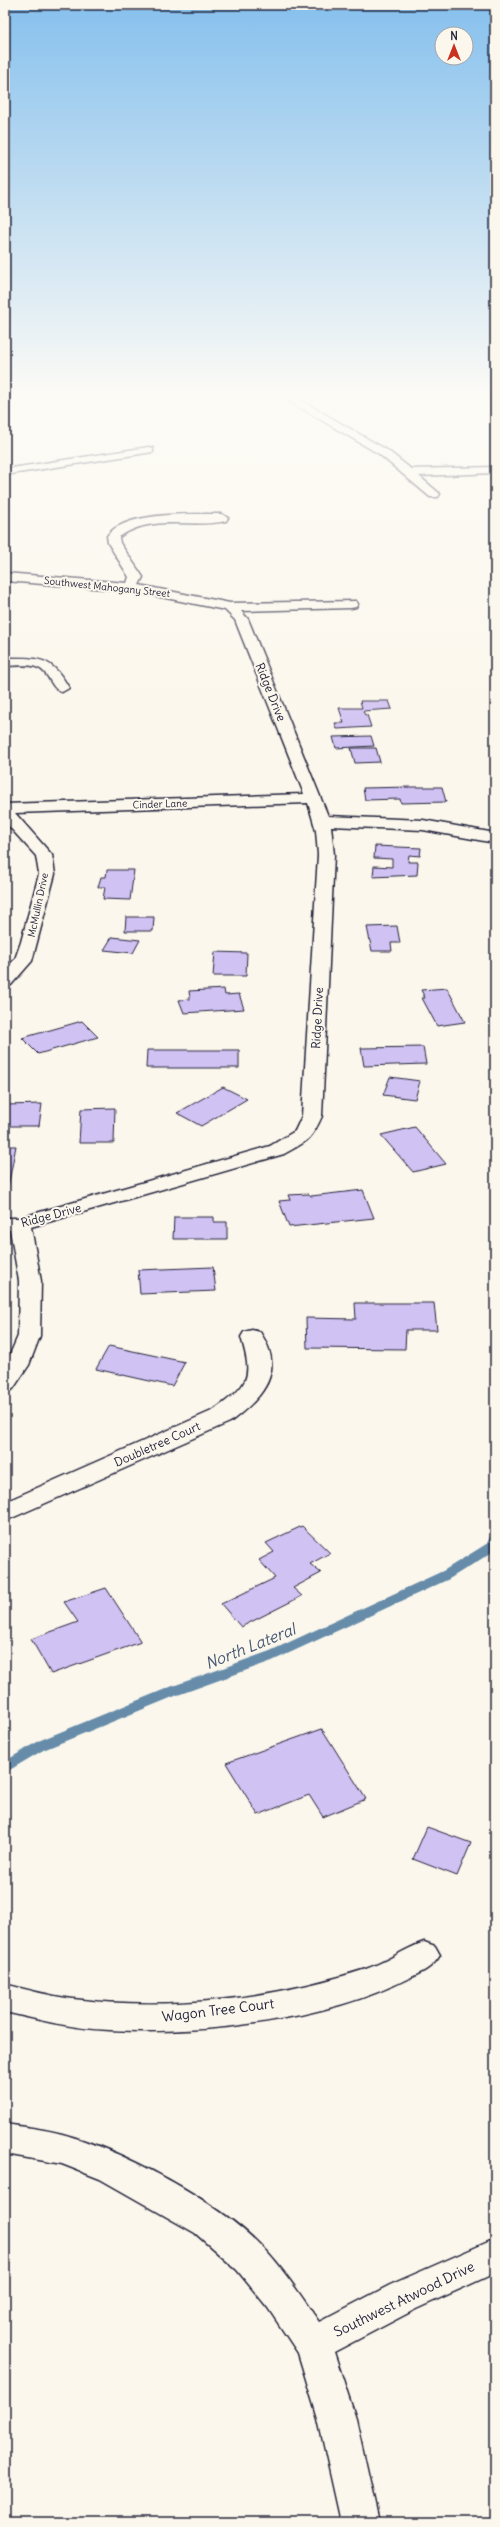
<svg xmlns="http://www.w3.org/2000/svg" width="500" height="2527" viewBox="0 0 500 2527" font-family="Delius,sans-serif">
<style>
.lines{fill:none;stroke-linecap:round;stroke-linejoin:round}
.stream{stroke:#668caa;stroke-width:10}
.building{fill:#d0c2f3;stroke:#22223b}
.minor-casing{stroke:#22223b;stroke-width:3}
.minor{fill:#fbf7ec;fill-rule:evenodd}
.labels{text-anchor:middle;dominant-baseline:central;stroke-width:4;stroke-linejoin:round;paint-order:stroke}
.far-street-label{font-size:10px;fill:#22223b;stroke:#fbf7ec}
.street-label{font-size:12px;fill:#22223b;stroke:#fbf7ec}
.near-street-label{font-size:14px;fill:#22223b;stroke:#fbf7ec}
.near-water-label{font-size:16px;font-style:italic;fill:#445772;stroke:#fbf7ec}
</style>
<rect width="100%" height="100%" fill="#fbf7ec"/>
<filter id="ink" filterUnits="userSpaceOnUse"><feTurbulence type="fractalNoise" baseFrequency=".025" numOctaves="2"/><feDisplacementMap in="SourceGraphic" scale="8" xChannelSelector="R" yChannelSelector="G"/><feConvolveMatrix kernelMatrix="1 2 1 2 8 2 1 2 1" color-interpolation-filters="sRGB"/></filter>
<g filter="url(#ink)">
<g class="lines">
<polyline class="stream" points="5,1767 42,1745 174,1691 271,1656 446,1575 491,1547 495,1537"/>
</g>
<g class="building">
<polygon points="360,701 389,701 392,709 363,711 365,715 367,715 371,727 337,729 335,723 344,723 339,708 362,708"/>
<polygon points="371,736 374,746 336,748 333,737"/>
<polygon points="351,748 376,748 380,762 355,763"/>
<polygon points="411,787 442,787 446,802 401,803 400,799 365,800 363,788"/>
<polygon points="375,846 421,848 420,856 409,855 408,862 418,862 417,875 373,877 374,866 392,867 392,859 374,858"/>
<polygon points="107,870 134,870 130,900 103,899 105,887 98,887 101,877 106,877"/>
<polygon points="126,917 154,917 153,931 125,931"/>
<polygon points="397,926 400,943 391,943 392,951 372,951 367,927"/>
<polygon points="112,937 140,940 133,953 104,950"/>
<polygon points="215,952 247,953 246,976 213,976"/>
<polygon points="447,988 465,1022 437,1026 422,998 425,998 421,990"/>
<polygon points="224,989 225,995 239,994 244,1009 184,1013 179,1000 190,999 189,991"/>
<polygon points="82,1021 98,1037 38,1054 22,1038"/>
<polygon points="423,1047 426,1064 364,1066 361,1048"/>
<polygon points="147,1050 239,1050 239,1068 146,1068"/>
<polygon points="390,1077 420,1081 415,1099 383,1095"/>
<polygon points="223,1087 247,1099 201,1126 177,1113"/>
<polygon points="42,1104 39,1126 5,1126 5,1105"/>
<polygon points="115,1108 114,1143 79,1143 81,1109"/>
<polygon points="415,1127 446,1164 413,1172 381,1135"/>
<polygon points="5,1146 16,1146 7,1192 5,1192"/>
<polygon points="363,1190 374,1218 289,1227 279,1201 290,1200 288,1195 309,1194 311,1196"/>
<polygon points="174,1217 214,1217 214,1222 227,1222 227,1239 173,1239"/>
<polygon points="213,1267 216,1291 140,1294 138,1270"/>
<polygon points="355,1303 434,1303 437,1330 406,1330 405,1349 307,1348 306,1318 356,1319"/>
<polygon points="109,1346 185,1362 172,1386 96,1369"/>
<polygon points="302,1526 330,1553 310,1564 321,1573 293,1588 302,1596 241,1627 221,1604 275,1578 259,1560 274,1552 266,1543"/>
<polygon points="106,1588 141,1642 51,1674 31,1639 78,1622 64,1602"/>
<polygon points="322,1729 366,1799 323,1817 309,1795 258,1815 226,1763"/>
<polygon points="427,1827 471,1843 457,1876 413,1859"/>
</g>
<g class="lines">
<g class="minor-casing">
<g id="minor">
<polygon points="277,394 290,394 387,450 411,469 495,467 495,473 419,476 440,494 438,497 430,497 379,454"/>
<polygon points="149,447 153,448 153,452 5,475 5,469"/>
<path d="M222 514 228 518 226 521C192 529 153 513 119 537L120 543 143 577 139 585 230 603 356 601 358 604 356 607 351 608 241 611 248 619 328 816 423 820 495 833V843L423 830 331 826 334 855 322 1116C311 1141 307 1141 284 1154L31 1227 41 1281 40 1336 29 1365 13 1389 5 1392V1366L18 1336 19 1281 10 1230H5V1218H19L270 1146 295 1131 302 1116 318 855 316 831 308 803 15 813 52 855 55 874 32 961 11 985 5 986V970L15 959 21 942 39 874 36 856 5 822V804L304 794 235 620 225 610 131 591 5 581V573L127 583 129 577 108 543 107 536C124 511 194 514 222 514Z"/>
<path d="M5 658C39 658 51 656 69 688L62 692C50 689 50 671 36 667 27 664 15 666 5 666Z"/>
<path d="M252 1330 260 1332C287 1372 262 1398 230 1422L5 1521V1502L214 1410C248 1385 254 1380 241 1337L244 1332Z"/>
<path d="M424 1942 435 1946 440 1955C433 1968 420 1973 407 1979 324 2021 201 2035 110 2030 74 2029 40 2020 5 2012V1984C28 1990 50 1996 73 1999 170 2011 274 1999 366 1969 387 1962 404 1949 424 1942Z"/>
<path d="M5 2124C24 2127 44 2129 62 2134 122 2150 219 2202 262 2247 284 2270 301 2296 319 2322L390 2285 495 2239V2273L416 2309 334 2352 356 2419 379 2522H341L318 2419 298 2353 268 2308 237 2270 195 2233 100 2179 62 2164 5 2154Z"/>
</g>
</g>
<use href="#minor" class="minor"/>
</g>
</g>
<linearGradient id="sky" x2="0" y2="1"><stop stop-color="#86c0ed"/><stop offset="0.53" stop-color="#fdfbf6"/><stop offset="1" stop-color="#fdfbf6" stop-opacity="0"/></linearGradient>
<rect width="500" height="748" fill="url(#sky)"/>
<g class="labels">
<g class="far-street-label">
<text transform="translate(107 587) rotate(6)">Southwest Mahogany Street</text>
<text transform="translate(160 804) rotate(-2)">Cinder Lane</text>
<text transform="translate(38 905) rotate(-78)">McMullin Drive</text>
</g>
<g class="street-label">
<text transform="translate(271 692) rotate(68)">Ridge Drive</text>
<text transform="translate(317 1018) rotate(-87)">Ridge Drive</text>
<text transform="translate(51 1215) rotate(-15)">Ridge Drive</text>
<text transform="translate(157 1444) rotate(-24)">Doubletree Court</text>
</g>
<g class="near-street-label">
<text transform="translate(218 2010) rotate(-7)">Wagon Tree Court</text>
<text transform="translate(404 2299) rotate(-26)">Southwest Atwood Drive</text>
</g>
<g class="near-water-label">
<text transform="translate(250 1646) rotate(-22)">North Lateral</text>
</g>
</g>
<rect width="500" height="2527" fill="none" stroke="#fbf7ec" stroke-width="20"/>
<rect x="10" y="10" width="480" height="2507" fill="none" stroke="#22223b" stroke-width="1.5" filter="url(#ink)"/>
<g transform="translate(454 46)"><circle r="19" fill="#fbf7ec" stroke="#a4a2a5"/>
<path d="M0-3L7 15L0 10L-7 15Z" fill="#c8321e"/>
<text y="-6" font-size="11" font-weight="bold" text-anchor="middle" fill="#22223b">N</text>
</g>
</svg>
